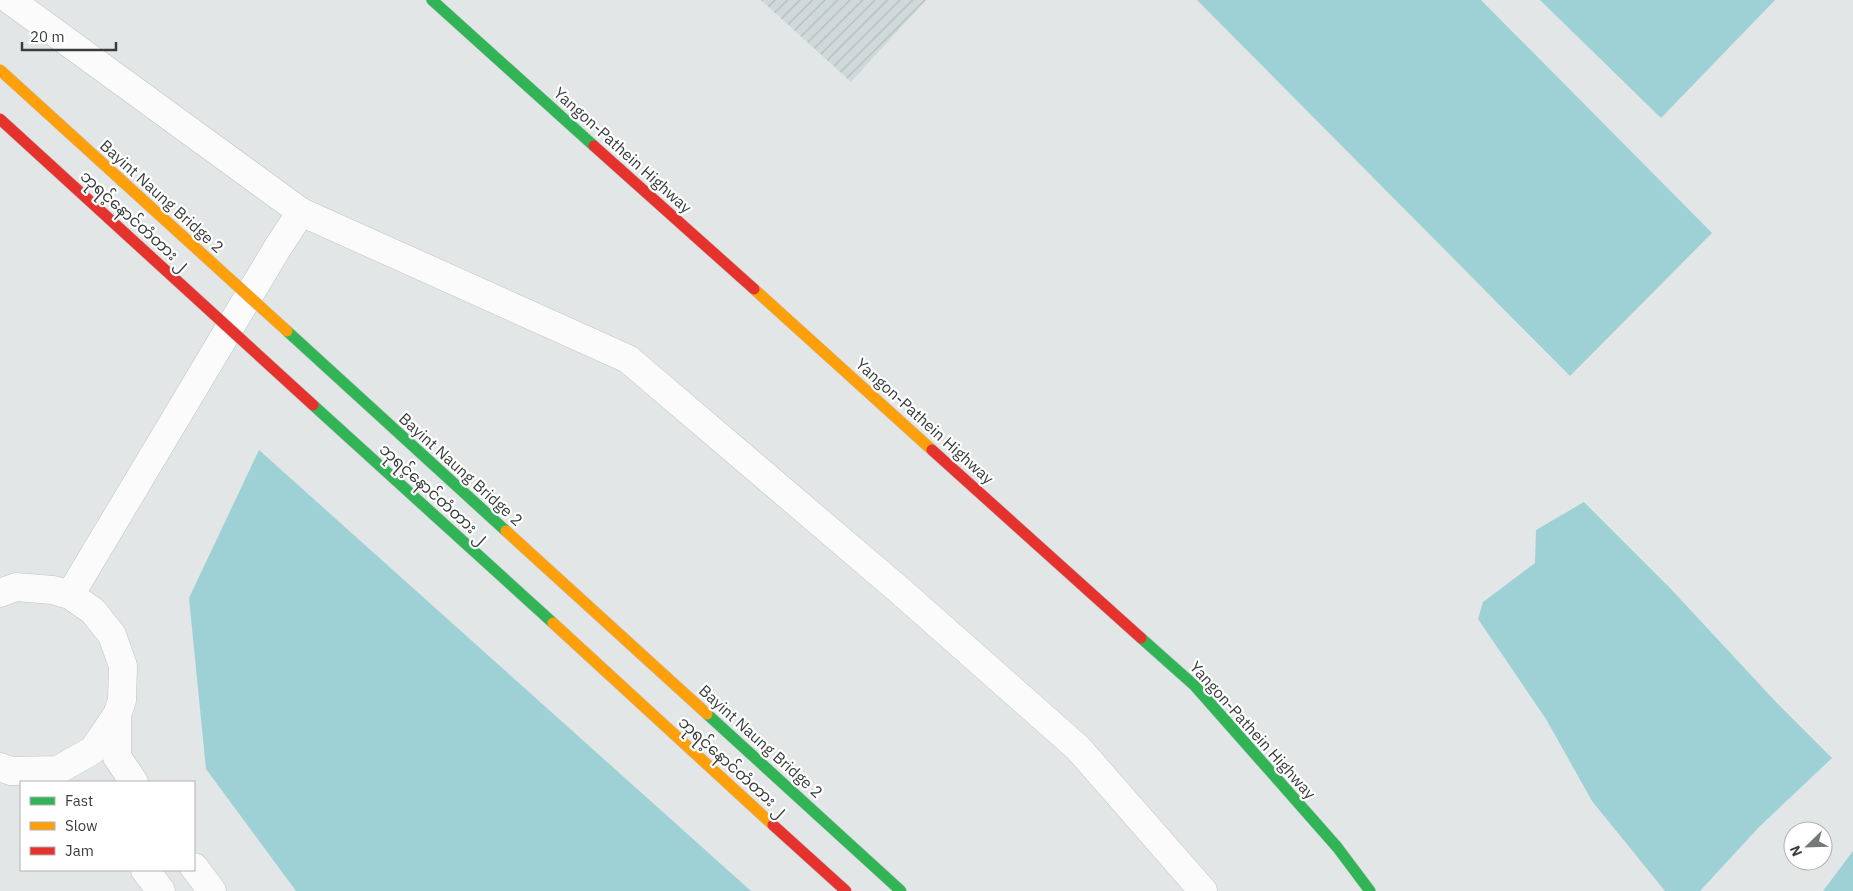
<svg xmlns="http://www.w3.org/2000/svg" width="1853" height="891" viewBox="0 0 1853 891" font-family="'IBM Plex Sans','Noto Sans Myanmar',sans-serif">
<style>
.industrial{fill:url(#industrial-furrows)}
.water{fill:#9dd1d5}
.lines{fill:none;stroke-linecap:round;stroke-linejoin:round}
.street-casing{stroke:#c0c3c3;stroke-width:29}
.fast-casing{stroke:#c0c3c3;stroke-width:12}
.slow-casing{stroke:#c0c3c3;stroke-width:12}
.jam-casing{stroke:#c0c3c3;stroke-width:12}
.street{stroke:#fbfbfb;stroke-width:28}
.fast{stroke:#30b455;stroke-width:11}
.slow{stroke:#ff9f0a;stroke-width:11}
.jam{stroke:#e5322d;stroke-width:11}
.fast-bridge-casing{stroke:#c0c3c3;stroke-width:12;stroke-linecap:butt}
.slow-bridge-casing{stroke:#c0c3c3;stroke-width:12;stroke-linecap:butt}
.jam-bridge-casing{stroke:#c0c3c3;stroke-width:12;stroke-linecap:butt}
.fast-bridge{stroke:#30b455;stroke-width:11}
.slow-bridge{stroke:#ff9f0a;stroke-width:11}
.jam-bridge{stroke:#e5322d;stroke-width:11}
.labels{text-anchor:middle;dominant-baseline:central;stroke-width:4.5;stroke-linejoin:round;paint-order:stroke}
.street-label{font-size:16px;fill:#3b3d3d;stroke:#fff}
</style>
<defs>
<pattern id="industrial-furrows" width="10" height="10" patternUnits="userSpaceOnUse" patternTransform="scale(1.25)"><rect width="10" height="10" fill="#d0d9d9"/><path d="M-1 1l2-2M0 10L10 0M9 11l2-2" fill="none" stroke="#b4bbbb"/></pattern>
</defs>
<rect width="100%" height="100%" fill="#e2e6e6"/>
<polygon class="industrial" points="761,0 926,0 851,82"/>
<g class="water">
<polygon points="1197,0 1481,0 1712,233 1570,376"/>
<polygon points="1540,0 1775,0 1661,118"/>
<polygon points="259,450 751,891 296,891 206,769 189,598"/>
<polygon points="1584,502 1669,587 1775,701 1832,758 1759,827 1700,891 1665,891 1592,801 1546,719 1478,619 1483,602 1535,563 1536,530"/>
<polygon points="1853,851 1853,891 1823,891"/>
</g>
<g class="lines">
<g class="street-casing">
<g id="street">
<polyline points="10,0 301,212 628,359 898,589 1078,748 1203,891"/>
<polyline points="0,593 16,587 53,590 70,595 93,611 112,635 123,666 122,700 117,715 93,750 58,770 11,771 0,767"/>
<polyline points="70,595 278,247 301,212"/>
<polyline points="117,715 117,757 134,782"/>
<polyline points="194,867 212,891"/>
<polyline points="145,870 161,891"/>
</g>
</g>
<g class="fast-casing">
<g id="fast">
<polyline points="432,0 594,146"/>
<polyline points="1141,638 1195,686 1337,847 1370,891"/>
</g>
</g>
<g class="slow-casing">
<polyline id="slow" points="754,289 932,450"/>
</g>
<g class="jam-casing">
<g id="jam">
<polyline points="594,146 754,289"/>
<polyline points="932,450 1141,638"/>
</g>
</g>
<use href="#street" class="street"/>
<use href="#fast" class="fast"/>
<use href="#slow" class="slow"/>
<use href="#jam" class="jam"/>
<g class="fast-bridge-casing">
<g id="fast-bridge">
<polyline points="287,331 506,531"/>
<polyline points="313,405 553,623"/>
<polyline points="707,714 901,891"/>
</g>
</g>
<g class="slow-bridge-casing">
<g id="slow-bridge">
<polyline points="0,70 287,331"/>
<polyline points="506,531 707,714"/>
<polyline points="553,623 773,825"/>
</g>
</g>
<g class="jam-bridge-casing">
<g id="jam-bridge">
<polyline points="0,119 313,405"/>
<polyline points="773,825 846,891"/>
</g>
</g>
<use href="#fast-bridge" class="fast-bridge"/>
<use href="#slow-bridge" class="slow-bridge"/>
<use href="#jam-bridge" class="jam-bridge"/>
</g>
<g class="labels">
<g class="street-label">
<text transform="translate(623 150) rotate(42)">Yangon-Pathein Highway</text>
<text transform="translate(162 196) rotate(42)">Bayint Naung Bridge 2</text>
<text transform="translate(135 220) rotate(42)">ဘုရင့်နောင်တံတား ၂</text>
<text transform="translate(925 421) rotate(42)">Yangon-Pathein Highway</text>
<text transform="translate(461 469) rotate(42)">Bayint Naung Bridge 2</text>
<text transform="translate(434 493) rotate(42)">ဘုရင့်နောင်တံတား ၂</text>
<text transform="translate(1253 730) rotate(48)">Yangon-Pathein Highway</text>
<text transform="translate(761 741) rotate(42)">Bayint Naung Bridge 2</text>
<text transform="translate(733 766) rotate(42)">ဘုရင့်နောင်တံတား ၂</text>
</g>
</g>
<rect x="20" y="781" width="175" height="90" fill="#ffffff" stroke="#b1b1b1"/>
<rect x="30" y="797" width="25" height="8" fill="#30b455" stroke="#b1b1b1"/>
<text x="65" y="806" font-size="15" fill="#3b3d3d">Fast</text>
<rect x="30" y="822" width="25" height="8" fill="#ff9f0a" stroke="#b1b1b1"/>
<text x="65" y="831" font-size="15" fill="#3b3d3d">Slow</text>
<rect x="30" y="847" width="25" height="8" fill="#e5322d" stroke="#b1b1b1"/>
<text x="65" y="856" font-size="15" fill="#3b3d3d">Jam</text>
<g transform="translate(1808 846) rotate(247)"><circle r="24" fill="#ffffff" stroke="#b1b1b1"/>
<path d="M0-4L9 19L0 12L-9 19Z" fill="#757878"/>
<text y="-8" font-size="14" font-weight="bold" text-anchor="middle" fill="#3b3d3d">N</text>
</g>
<path d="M22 42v8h94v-8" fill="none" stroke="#3b3d3d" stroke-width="2.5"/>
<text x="30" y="42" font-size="15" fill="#3b3d3d" stroke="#ffffff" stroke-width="4" paint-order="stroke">20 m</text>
</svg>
